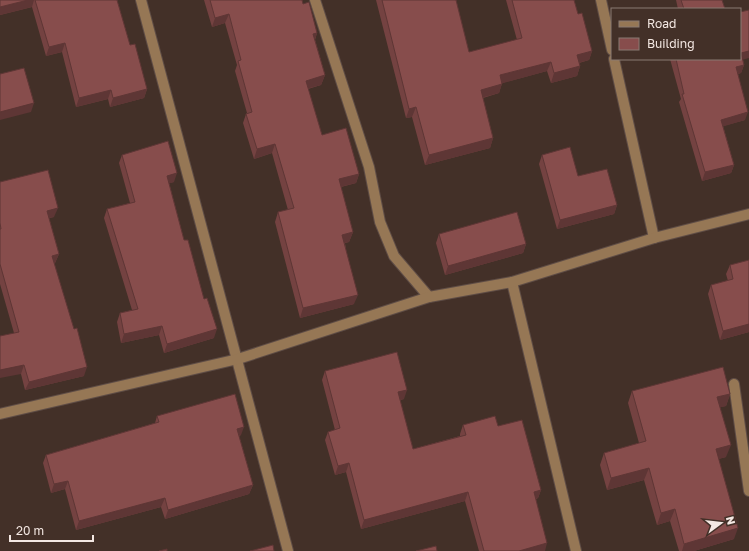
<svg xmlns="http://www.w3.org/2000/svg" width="749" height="551" viewBox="0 0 749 551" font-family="'Golos Text',sans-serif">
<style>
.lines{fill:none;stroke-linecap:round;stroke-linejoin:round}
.minor-casing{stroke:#5f4d46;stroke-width:12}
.minor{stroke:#967755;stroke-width:10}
.wall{fill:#744241}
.shaded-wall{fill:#5e3635}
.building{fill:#874d4c;stroke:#5e3635}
</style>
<rect width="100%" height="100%" fill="#433028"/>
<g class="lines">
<g class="minor-casing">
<g id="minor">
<polyline points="141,0 288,551"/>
<polyline points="315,0 369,167 380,222 394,256 429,297"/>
<polyline points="601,0 612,50"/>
<polyline points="614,59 654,238"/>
<polyline points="512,282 576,551"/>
<polyline points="734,384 749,491"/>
<polyline points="0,414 238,359 429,297 512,282 654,238 749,214"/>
</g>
</g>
<use href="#minor" class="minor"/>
</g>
<g class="wall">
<polygon points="0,0 117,0 130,45 147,89 144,98 110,107 108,99 76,107 62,52 46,56 32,7 0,15"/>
<polygon points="204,0 302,0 303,4 317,33 315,40 325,75 321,85 308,89 322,135 359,174 356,183 341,187 353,232 349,242 345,243 354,304 300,318 275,222 278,212 288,210 272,153 254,159 243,123 246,114 247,113 235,71 237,65 225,23 212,27"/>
<polygon points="376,0 456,0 469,52 517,40 506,0 574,0 578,14 592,51 589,60 579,63 580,66 577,76 551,83 547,71 502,83 499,93 483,98 493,138 490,148 425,165 412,117 406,118"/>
<polygon points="676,0 722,0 725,9 678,9"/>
<polygon points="670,59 740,59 743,60 744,65 741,73 738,74 745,120 723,126 734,165 731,173 702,181 679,102 681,99"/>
<polygon points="122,155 174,182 169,183 184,240 214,338 164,353 159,335 121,343 117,322 120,313 132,310 104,218 107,209 130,203 119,163"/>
<polygon points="542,155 578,176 617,205 614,214 557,229 539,164"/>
<polygon points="0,182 54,217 49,218 59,254 55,263 54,263 84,376 25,390 21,374 14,333 0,284"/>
<polygon points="439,234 526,244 523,253 445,275 436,243"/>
<polygon points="730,265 749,332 720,340 708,294 711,285 728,281 726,274"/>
<polygon points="325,371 404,399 400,400 413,449 460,436 460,434 463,425 498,426 541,490 538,498 536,499 545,551 479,551 465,501 361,529 346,472 335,475 325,440 328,432 335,430 322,380"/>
<polygon points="632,391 730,394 726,406 720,407 726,457 718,459 734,539 694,551 679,551 670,521 657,525 644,480 607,490 600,465 604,453 639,443 628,403"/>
<polygon points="157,416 241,435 239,436 253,485 249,494 165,519 161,507 76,530 65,489 51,493 43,463 46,455 155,423"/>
</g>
<g class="shaded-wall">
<polygon points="28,0 34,0 32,7 0,15 0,7"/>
<polygon points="229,14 225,23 212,27 215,18"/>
<polygon points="317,33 314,42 313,34"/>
<polygon points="65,43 62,52 46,56 49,47"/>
<polygon points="592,51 589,60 574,64 577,55"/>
<polygon points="749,51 749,58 738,61 741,53"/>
<polygon points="551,62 547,71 496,85 500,75"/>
<polygon points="744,65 741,73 733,75 736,67"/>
<polygon points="580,66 577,76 551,83 554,73"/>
<polygon points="325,75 321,85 302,90 306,81"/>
<polygon points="502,84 499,93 477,99 481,90"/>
<polygon points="147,89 144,98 110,107 113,98"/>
<polygon points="111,90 108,99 76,107 79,98"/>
<polygon points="34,103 31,112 0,120 0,112"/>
<polygon points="416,107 412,117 406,118 409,109"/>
<polygon points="748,112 745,120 718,128 721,120"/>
<polygon points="493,138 490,148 425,165 429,155"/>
<polygon points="275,144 272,153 254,159 257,149"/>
<polygon points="734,165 731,173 702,181 705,172"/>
<polygon points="177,173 174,182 164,185 167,176"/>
<polygon points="359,174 356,183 336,188 339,179"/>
<polygon points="617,205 614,214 557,229 560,220"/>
<polygon points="58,208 54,217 44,219 47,211"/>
<polygon points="353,232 349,242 339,244 342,235"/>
<polygon points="526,244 523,253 445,275 448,266"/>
<polygon points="59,254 55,263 49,265 52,256"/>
<polygon points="358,295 354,304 300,318 303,308"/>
<polygon points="749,324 749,332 720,340 723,331"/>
<polygon points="162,326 159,335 121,343 124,334"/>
<polygon points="217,329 214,338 164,353 167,344"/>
<polygon points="24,365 21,374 0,378 0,370"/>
<polygon points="87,367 84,376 25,390 29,382"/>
<polygon points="407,390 404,399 395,401 398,392"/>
<polygon points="730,394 726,406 713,409 717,397"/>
<polygon points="244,427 241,435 234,437 237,429"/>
<polygon points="731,445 726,457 711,461 716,449"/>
<polygon points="349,463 346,472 335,475 338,466"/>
<polygon points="649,468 644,480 607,490 611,478"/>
<polygon points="68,481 65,489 51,493 54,484"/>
<polygon points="253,485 249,494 165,519 168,510"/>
<polygon points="541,490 538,498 530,500 534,492"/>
<polygon points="468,492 465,501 361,529 364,520"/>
<polygon points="165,498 161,507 76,530 79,521"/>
<polygon points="675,509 670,521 657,525 661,513"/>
<polygon points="738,528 734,539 694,551 682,551 684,544"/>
<polygon points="547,543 545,551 519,551"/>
</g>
<g class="building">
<polygon points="0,0 28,0 0,7"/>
<polygon points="35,0 117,0 130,45 135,44 147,89 113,98 111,90 79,98 65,43 49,47"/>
<polygon points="210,0 302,0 303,4 309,2 317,33 313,34 325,75 306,81 322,135 346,128 359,174 339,179 353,232 342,235 358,295 303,308 278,212 294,208 275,144 257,149 246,114 252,112 238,61 241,60 229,14 215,18"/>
<polygon points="382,0 456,0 469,52 522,38 512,0 574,0 578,14 582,13 592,51 577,55 580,66 554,73 551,62 500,75 502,84 481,90 493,138 429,155 416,107 409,109"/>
<polygon points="681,0 722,0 725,9 684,9"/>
<polygon points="749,10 749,51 741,53 744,65 736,67 748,112 721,120 734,165 705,172 682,94 684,94 676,59 740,59 740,12"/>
<polygon points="24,68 34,103 0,112 0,74"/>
<polygon points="168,141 177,173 167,176 184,240 188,240 204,299 207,298 217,329 167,344 162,326 124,334 120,313 138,309 107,209 135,202 122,155"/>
<polygon points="570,147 578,176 607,169 617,205 560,220 542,155"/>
<polygon points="48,170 58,208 47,211 59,254 52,256 74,329 77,328 87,367 29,382 24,365 0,370 0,336 19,332 0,264 0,229 1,229 0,223 0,182"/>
<polygon points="517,212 526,244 448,266 439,234"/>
<polygon points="749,260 749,324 723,331 711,285 733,279 730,265"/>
<polygon points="397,352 407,390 398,392 413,449 466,435 463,425 495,416 498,426 522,420 541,490 534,492 547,543 519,551 484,551 468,492 364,520 349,463 338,466 328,432 340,428 325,371"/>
<polygon points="723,367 730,394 717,397 731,445 716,449 738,528 684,544 675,509 661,513 649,468 611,478 604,453 646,441 632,391"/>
<polygon points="235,394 244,427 237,429 253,485 168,510 165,498 79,521 68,481 54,484 46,455 159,422 157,416"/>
<polygon points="273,545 274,551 250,551"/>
<polygon points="436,546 437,551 416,551"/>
<polygon points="167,549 167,551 159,551"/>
</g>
<rect x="611" y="8" width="130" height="52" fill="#433028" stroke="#8a7a73"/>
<rect x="619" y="21" width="20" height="6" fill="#967755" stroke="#8a7a73"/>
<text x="647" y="28" font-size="12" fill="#f4e8e3">Road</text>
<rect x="619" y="38" width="20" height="12" fill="#874d4c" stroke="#8a7a73"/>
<text x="647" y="48" font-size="12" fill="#f4e8e3">Building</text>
<g transform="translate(721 523) rotate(75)" stroke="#433028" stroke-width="3" paint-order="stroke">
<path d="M0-3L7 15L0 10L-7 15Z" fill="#f4e8e3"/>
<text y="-6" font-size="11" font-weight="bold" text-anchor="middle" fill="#f4e8e3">N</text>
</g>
<path d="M10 535v6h83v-6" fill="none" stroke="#f4e8e3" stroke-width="2"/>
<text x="16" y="535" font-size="12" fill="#f4e8e3" stroke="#433028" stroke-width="3" paint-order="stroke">20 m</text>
</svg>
